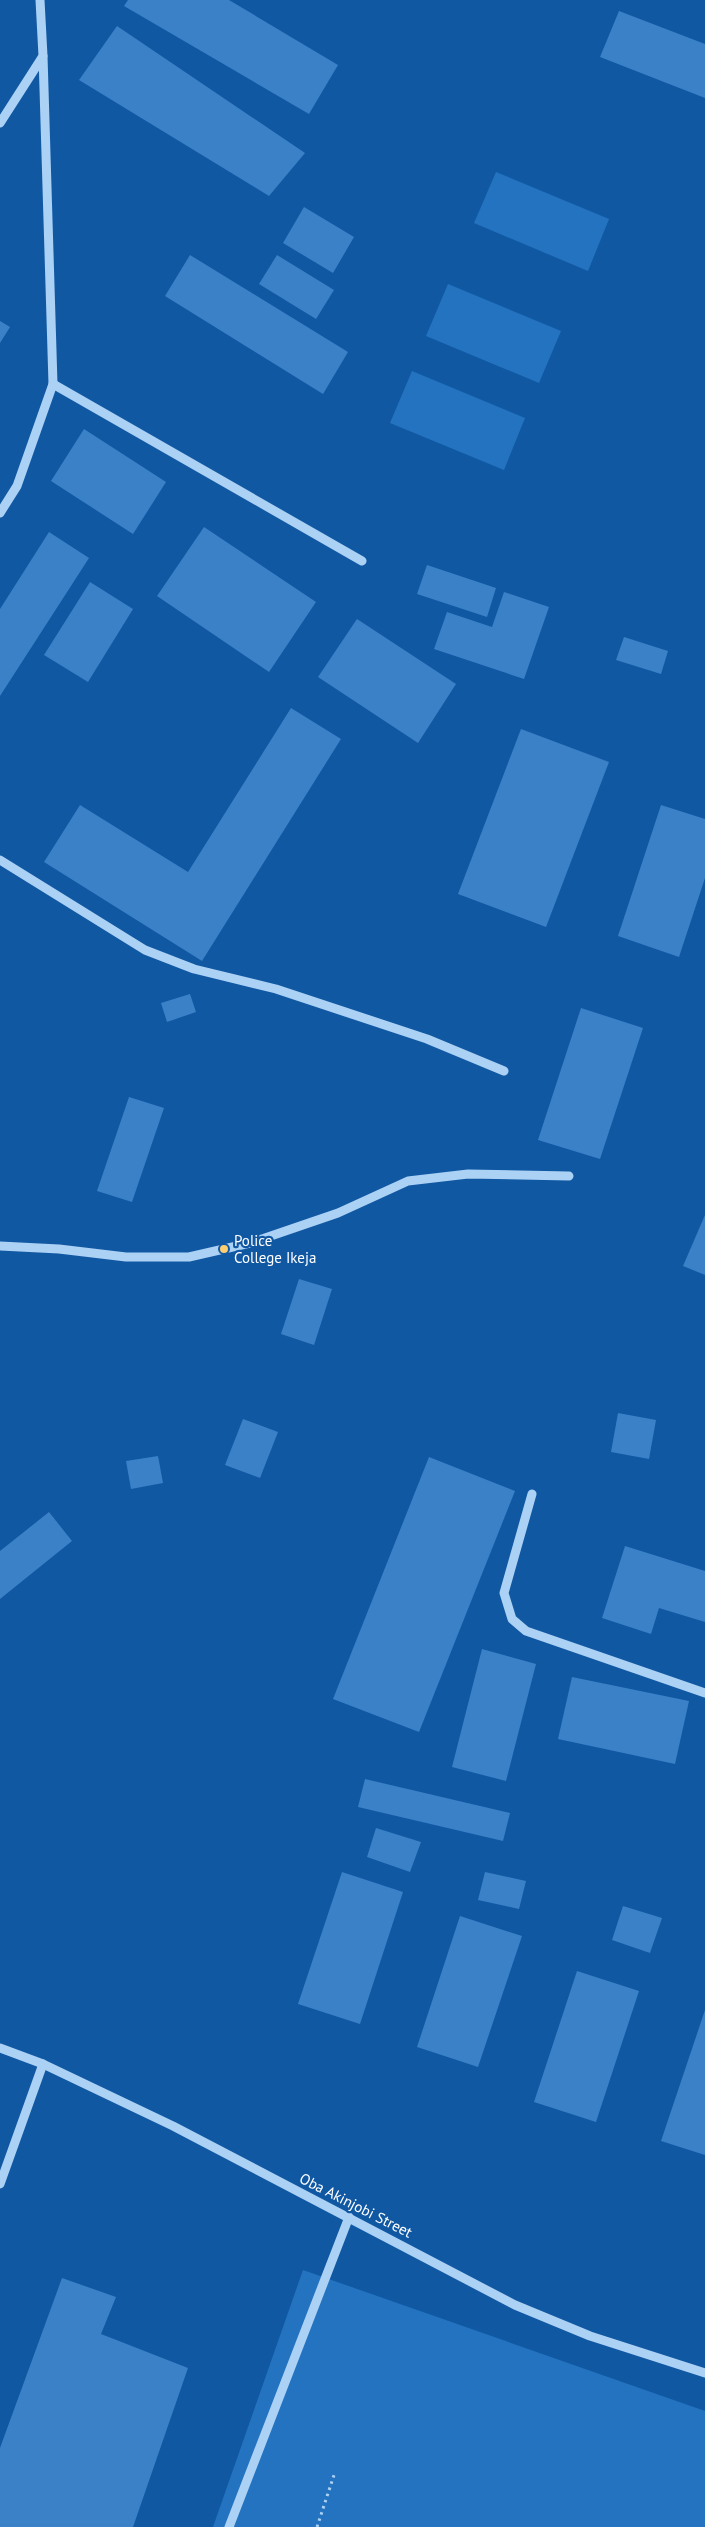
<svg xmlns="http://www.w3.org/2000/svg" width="705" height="2527" viewBox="0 0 705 2527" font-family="'PT Sans',sans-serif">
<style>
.green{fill:#2473c1}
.building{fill:#3a81c8}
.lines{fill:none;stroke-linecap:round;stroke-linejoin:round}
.path{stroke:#abd1f5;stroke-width:3;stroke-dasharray:2.5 4;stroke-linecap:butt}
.minor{stroke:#abd1f5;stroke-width:9}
.poi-dot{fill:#ffce70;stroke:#1158a3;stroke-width:2}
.labels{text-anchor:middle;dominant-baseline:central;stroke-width:4.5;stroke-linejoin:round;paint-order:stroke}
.poi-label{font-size:15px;fill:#fff;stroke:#1158a3;text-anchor:start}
.street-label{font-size:15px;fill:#fff;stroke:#1158a3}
</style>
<rect width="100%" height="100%" fill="#1158a3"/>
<g class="green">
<polygon points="496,172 609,219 588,271 474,223"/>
<polygon points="448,284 561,331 539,383 426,336"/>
<polygon points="412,371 525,418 504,470 390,423"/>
<polygon points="303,2270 705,2411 705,2527 213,2527"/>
</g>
<g class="building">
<polygon points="128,0 229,0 338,65 309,114 124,6"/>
<polygon points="619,11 705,44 705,98 600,57"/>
<polygon points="117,26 305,153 269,196 79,80"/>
<polygon points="304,207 354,237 333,273 283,243"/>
<polygon points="190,255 348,352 323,394 165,296"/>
<polygon points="277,255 334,290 316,319 259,284"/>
<polygon points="0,321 10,327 0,343"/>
<polygon points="84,429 166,482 133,534 51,481"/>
<polygon points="204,527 316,602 269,672 157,596"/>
<polygon points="49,532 89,558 0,696 0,609"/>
<polygon points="427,565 496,588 487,617 417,594"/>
<polygon points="90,582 133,609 88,682 44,655"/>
<polygon points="504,592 549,607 524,679 434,649 447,612 492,627"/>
<polygon points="357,619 456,684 418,743 318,677"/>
<polygon points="624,637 668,651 661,674 616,660"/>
<polygon points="291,708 341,739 202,961 44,862 80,805 188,872"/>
<polygon points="521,729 609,762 546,927 458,894"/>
<polygon points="661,805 705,819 705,878 679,957 618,936"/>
<polygon points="190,994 196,1012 167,1022 161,1003"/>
<polygon points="581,1008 643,1028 600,1159 538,1140"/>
<polygon points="129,1097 164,1108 132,1202 97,1191"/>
<polygon points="705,1215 705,1275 683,1266"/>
<polygon points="299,1279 332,1289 314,1345 281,1334"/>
<polygon points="618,1413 656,1420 649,1459 611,1452"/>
<polygon points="243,1419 278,1432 260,1478 225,1465"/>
<polygon points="158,1456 163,1483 131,1489 126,1461"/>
<polygon points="429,1457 515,1491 419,1732 333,1699"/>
<polygon points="49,1512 72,1541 0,1599 0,1551"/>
<polygon points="625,1546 705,1571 705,1622 659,1608 651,1634 602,1618"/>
<polygon points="482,1649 536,1664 506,1781 452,1767"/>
<polygon points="572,1677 689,1701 675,1764 558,1739"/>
<polygon points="365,1779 510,1813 503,1841 358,1807"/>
<polygon points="376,1828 421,1842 410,1872 367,1857"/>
<polygon points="342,1872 403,1892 360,2024 298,2004"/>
<polygon points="485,1872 526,1881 519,1909 478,1900"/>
<polygon points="623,1906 662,1918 650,1953 612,1940"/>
<polygon points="460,1916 522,1936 478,2067 417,2047"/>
<polygon points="577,1971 639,1991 596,2122 534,2102"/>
<polygon points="705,2010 705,2155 661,2141"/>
<polygon points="62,2278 116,2297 101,2334 188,2368 133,2527 0,2527 0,2448"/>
</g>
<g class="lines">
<polyline class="path" points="317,2527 335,2472"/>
<g class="minor">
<polyline points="0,123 43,56 40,0"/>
<polyline points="53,384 362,561"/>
<polyline points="0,513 17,486 53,384 43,56"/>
<polyline points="0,860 145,950 194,969 276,989 427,1039 504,1071"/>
<polyline points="0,1246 59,1249 126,1257 189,1257 250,1243 338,1213 408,1181 468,1174 569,1176"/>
<polyline points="532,1494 504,1593 512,1619 526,1631 705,1693"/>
<polyline points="0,2048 43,2064 173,2126 515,2305 590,2336 705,2373"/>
<polyline points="0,2184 43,2064"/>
<polyline points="229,2527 349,2217"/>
</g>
</g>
<circle class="poi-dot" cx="224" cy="1249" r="5"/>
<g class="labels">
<g class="poi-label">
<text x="234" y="1240">Police<tspan x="234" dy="17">College Ikeja</tspan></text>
</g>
<g class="street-label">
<text transform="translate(356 2205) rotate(27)">Oba Akinjobi Street</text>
</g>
</g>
</svg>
